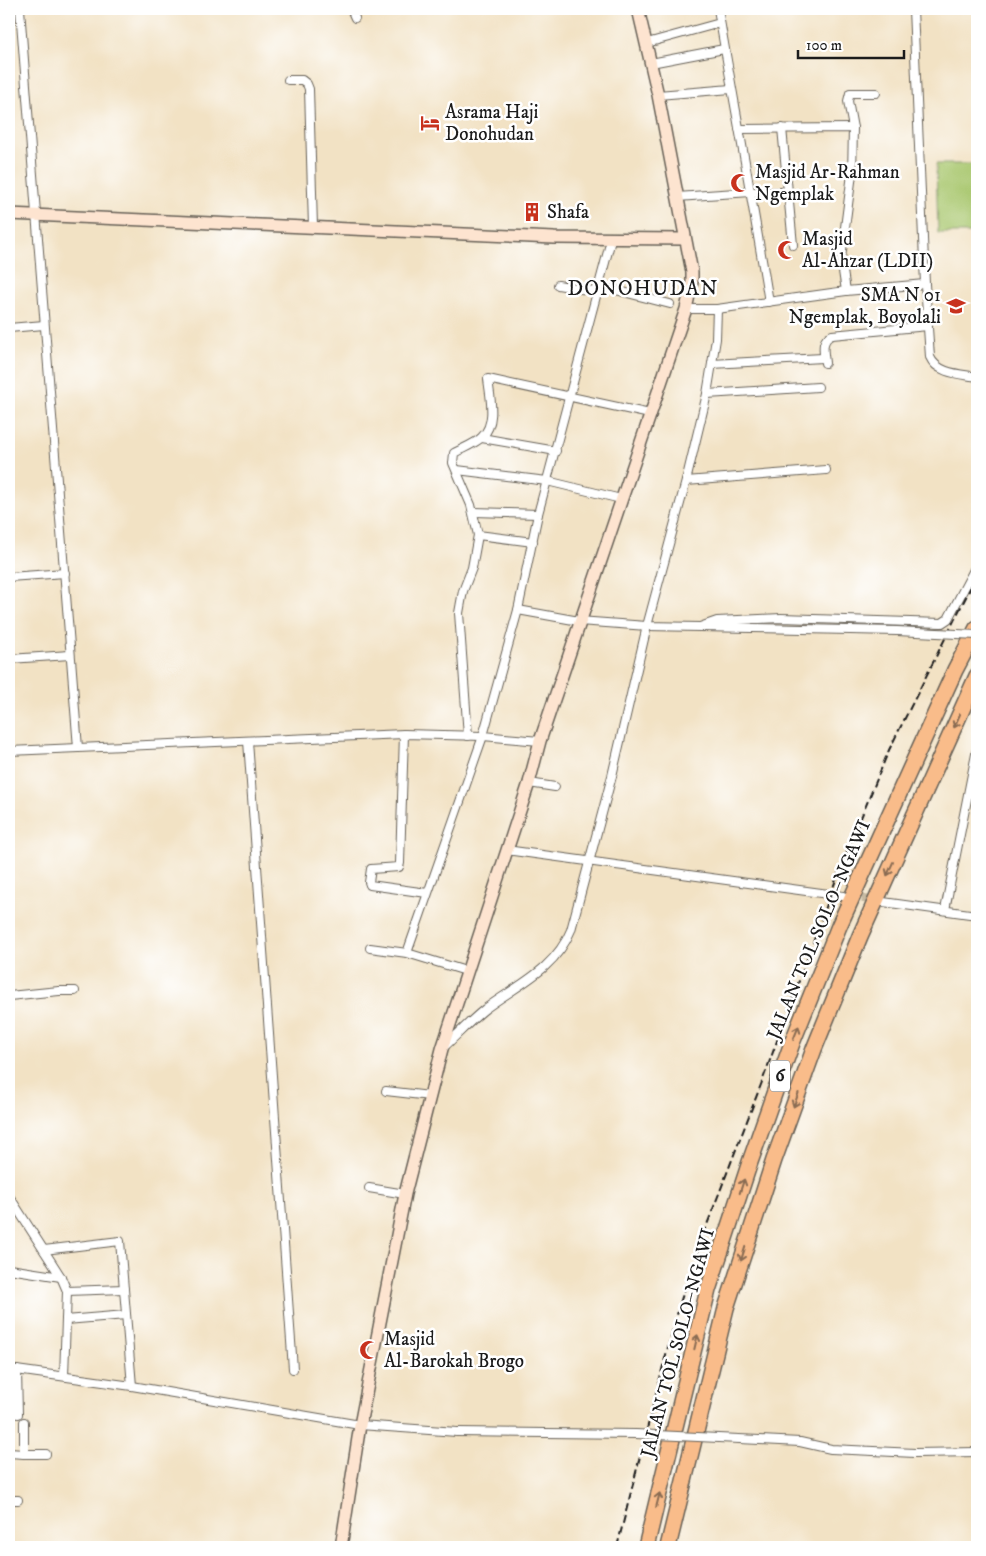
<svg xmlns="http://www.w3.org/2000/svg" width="986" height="1556" viewBox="0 0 986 1556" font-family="'IM FELL DW Pica',serif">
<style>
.green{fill:#a9c76e;stroke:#627245}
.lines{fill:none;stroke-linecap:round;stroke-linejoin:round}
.minor-tunnel{stroke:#c7baa2;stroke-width:8;stroke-dasharray:8 4;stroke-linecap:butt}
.minor-casing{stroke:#676157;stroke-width:10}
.secondary-casing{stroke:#676157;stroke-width:14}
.motorway-casing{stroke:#676157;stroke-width:18}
.minor{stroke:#fff;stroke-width:8}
.secondary{stroke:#fde4d0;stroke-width:11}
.motorway{stroke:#f9bc8a;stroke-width:15}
.rail{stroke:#1c1c1c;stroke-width:2;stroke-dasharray:8 4;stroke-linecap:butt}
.minor-bridge-casing{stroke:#676157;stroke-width:10;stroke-linecap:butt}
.minor-bridge{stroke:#fff;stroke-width:8}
.oneway{stroke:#8a6c53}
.labels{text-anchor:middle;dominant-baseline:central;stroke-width:5;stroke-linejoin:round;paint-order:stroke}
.shield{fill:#fff;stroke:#606060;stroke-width:1}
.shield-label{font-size:18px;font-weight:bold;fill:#1c1c1c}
.poi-label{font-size:19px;fill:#1c1c1c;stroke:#fff;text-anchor:start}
.street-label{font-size:19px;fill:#1c1c1c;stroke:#fff}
.quarter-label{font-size:21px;letter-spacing:1px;fill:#1c1c1c;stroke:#fff}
</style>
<rect width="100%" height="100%" fill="#fff"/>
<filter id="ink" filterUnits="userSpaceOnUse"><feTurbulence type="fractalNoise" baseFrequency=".02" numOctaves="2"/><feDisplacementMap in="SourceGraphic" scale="10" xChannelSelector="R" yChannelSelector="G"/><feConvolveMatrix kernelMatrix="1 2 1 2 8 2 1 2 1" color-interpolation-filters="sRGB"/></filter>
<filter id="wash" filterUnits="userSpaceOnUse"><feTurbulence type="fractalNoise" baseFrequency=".0096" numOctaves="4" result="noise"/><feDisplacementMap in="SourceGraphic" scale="20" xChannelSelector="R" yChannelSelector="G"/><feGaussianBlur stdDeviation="1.12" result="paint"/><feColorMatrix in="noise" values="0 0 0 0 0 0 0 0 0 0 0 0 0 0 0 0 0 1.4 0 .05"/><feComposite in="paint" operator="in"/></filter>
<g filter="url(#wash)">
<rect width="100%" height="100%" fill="#f2e2c4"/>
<polygon class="green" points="936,164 977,164 977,233 938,233"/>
</g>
<g filter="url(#ink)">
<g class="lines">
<polyline class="minor-tunnel" points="850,897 878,901"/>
<g class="minor-casing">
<g id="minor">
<polyline points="20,9 78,748"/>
<polyline points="351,9 355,18"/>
<path d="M718 9C735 107 753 204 769 302"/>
<path d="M913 9 925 284 930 357C937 374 962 374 977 377"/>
<polyline points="647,43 720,23"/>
<polyline points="651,63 724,49"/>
<polyline points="288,80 302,80 307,84 309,89 313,227"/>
<polyline points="658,95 731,89"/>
<polyline points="782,128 793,245"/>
<polyline points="853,128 848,101 850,93 876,93"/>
<polyline points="739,129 853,128 852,174 841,258 846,291"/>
<polyline points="677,197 751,192 787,192"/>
<polyline points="558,285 599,292"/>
<polyline points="600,286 670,304"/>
<polyline points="686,309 717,309 846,291 925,284"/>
<polyline points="9,328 44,325"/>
<path d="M825 363C824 352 820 340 832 335L928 326"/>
<polyline points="712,364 823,358"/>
<polyline points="707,394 818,387"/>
<polyline points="482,438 556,451"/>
<polyline points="457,470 547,481 621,499"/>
<polyline points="686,481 826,470"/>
<polyline points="474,512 538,514"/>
<polyline points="478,535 533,542"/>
<polyline points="9,577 65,573"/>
<polyline points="518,610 579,621 647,626 752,628"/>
<polyline points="700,627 717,621 781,618 942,623 948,619 977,564"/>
<polyline points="9,659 70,655"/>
<polyline points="404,734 400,863 399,867 371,869 369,882 370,885 427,893"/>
<path d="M468 736 459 613 463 591 472 568 478 535 471 505 453 463 454 453C463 448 475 444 482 437 497 423 490 397 488 379L650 414"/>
<polyline points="248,741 293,1369"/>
<polyline points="9,751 404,734 483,736 540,741"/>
<polyline points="529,783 555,787"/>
<polyline points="506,850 843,896"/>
<polyline points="883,902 977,915"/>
<polyline points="945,910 977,749"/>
<polyline points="370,948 407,953 466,971"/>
<polyline points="407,953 483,736 518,610 538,514 611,240"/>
<polyline points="9,996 59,991 75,991"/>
<path d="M443 1048C457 1035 470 1021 485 1009 517 985 555 970 571 930L612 776 647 626 686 481 707 394 716 339 717 309"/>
<polyline points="386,1091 430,1096"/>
<polyline points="369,1188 405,1194"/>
<polyline points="9,1196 61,1277 67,1291 124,1289"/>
<polyline points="44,1250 120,1241 132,1386"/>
<polyline points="9,1269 61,1277"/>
<polyline points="66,1320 126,1315"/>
<polyline points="9,1369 132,1386 360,1425 457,1432"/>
<polyline points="17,1370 18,1414"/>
<polyline points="64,1376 67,1291"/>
<polyline points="9,1453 24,1454 24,1422"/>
<polyline points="915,1453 977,1452"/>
<polyline points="24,1454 46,1454"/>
<polyline points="9,1500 18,1500"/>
<polyline points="31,1547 57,1547"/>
</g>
</g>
<g class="secondary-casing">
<g id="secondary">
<polyline points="9,214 554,238 685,239"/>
<polyline points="341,1547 360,1425 405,1194 442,1049 529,783 540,741 686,309 692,282 692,272 658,95 638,9"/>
</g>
</g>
<g class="motorway-casing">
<g id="motorway">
<polyline points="646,1547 708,1290 750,1162 792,1043 839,926 955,670 977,628"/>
<polyline points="668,1547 726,1308 774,1160 814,1049 860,936 977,676"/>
</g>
</g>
<use href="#minor" class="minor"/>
<use href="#secondary" class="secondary"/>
<use href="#motorway" class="motorway"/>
<polyline class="rail" points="617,1547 664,1362 681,1300 705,1230 762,1082 841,866 889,750 977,575"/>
<g class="minor-bridge-casing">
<g id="minor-bridge">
<polyline points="752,628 897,631 977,635"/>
<polyline points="457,1432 636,1434 800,1442 831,1449 915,1453"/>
</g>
</g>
<use href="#minor-bridge" class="minor-bridge"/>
</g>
<defs><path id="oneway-shaft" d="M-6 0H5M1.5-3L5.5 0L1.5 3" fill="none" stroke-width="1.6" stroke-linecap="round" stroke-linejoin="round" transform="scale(1.25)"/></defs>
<g class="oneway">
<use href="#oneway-shaft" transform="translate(957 721) rotate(114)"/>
<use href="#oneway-shaft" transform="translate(890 869) rotate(114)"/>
<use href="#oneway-shaft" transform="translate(796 1033) rotate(-68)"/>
<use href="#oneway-shaft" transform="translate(796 1100) rotate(110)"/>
<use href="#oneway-shaft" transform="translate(742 1186) rotate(-72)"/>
<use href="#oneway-shaft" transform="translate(743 1254) rotate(108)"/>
<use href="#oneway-shaft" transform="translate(696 1342) rotate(-77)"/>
<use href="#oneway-shaft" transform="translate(658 1500) rotate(-76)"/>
</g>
</g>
<defs>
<g id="hotel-bare" transform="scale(1.5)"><path d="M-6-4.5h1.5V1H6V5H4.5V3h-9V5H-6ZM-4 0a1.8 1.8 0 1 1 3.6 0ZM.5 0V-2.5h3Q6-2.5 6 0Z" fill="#c8321e" stroke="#fff" stroke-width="2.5" paint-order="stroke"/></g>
<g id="mosque-bare" transform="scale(1.5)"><path d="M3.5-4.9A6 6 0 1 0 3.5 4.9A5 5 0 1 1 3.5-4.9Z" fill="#c8321e" stroke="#fff" stroke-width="2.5" paint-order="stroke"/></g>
<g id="building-bare" transform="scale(1.5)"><path d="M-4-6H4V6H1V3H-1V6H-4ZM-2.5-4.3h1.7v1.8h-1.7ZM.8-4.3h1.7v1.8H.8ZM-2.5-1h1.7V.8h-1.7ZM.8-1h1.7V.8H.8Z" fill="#c8321e" stroke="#fff" stroke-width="2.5" paint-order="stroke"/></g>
<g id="school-bare" transform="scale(1.5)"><path d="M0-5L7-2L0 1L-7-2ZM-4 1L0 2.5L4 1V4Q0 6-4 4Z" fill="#c8321e" stroke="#fff" stroke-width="2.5" paint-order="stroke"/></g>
</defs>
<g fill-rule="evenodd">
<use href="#hotel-bare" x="430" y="123"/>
<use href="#mosque-bare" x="740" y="183"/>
<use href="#building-bare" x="532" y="212"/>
<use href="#mosque-bare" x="787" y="250"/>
<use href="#school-bare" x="956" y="306"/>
<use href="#mosque-bare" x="369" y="1350"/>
</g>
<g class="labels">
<rect class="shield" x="770" y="1060.5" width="20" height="31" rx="4"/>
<g class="shield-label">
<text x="780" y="1076">6</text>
</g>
<g class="poi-label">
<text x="445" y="112">Asrama Haji<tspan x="445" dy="22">Donohudan</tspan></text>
<text x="755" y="172">Masjid Ar-Rahman<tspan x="755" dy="22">Ngemplak</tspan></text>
<text x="547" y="212">Shafa</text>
<text x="802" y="239">Masjid<tspan x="802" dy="22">Al-Ahzar (LDII)</tspan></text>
<text x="941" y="295" text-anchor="end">SMA N 01<tspan x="941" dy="22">Ngemplak, Boyolali</tspan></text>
<text x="384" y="1339">Masjid<tspan x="384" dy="22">Al-Barokah Brogo</tspan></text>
</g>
<g class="street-label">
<text transform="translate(819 930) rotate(-67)">JALAN TOL SOLO–NGAWI</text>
<text transform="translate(678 1343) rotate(-75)">JALAN TOL SOLO–NGAWI</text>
</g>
<g class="quarter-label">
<text x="643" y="289">DONOHUDAN</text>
</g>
</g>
<rect width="986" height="1556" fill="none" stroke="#fff" stroke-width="30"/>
<path d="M798 50v8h106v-8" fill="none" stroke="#1c1c1c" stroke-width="2.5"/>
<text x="806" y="50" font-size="15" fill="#1c1c1c" stroke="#ffffff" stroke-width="4" paint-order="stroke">100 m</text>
</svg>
